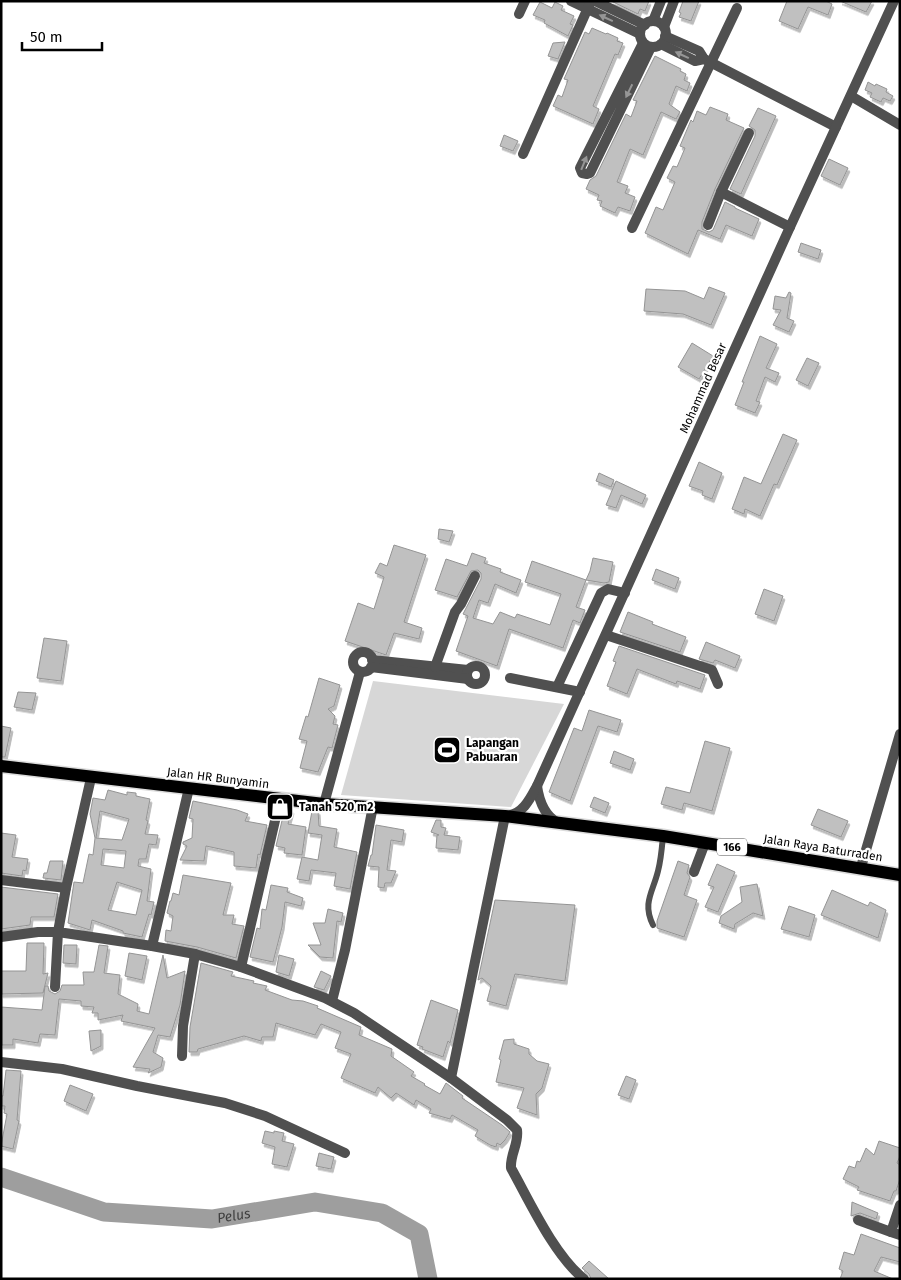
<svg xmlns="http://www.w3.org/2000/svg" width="901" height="1280" viewBox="0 0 901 1280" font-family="'Fira Sans',sans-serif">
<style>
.green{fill:#d7d7d7}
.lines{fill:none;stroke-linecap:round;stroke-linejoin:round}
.river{stroke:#9e9e9e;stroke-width:19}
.building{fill:#c0c0c0;stroke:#949494;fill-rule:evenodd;filter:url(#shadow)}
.primary-casing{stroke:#dbdbdb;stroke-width:15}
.service{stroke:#505050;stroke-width:6}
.minor{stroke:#505050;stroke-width:10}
.tertiary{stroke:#505050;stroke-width:10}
.primary{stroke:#000;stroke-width:12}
.oneway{fill:#969696}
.labels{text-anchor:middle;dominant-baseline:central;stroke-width:4.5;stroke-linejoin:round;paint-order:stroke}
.shield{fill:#fff;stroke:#4c4c4c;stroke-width:1}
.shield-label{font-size:11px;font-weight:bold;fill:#000}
.street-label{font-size:12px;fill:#000;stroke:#fff}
.poi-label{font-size:12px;font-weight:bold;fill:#000;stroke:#fff;text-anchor:start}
.water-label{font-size:14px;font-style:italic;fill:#3f3f3f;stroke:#fff}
</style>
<defs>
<filter id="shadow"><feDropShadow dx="2" dy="3.5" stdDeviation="0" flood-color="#0004"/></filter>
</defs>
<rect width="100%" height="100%" fill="#fff"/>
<polygon class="green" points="373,681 564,704 511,807 341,795"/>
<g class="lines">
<path class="river" id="s1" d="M1 1177 104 1212 212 1219 315 1202 382 1213 419 1234 428 1279"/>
</g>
<g class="building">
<polygon points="611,1 649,1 645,11 640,9 638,14"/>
<polygon points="683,1 699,1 691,21 679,17 681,13 679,12"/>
<polygon points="787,1 826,1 832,4 828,15 808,7 798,29 779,21"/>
<polygon points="840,1 872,1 866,12"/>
<polygon points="540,2 552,8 555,2 563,6 561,10 574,16 570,24 573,25 568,36 544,23 545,20 533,15"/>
<polygon points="592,28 606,34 607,33 618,38 617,41 623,43 618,55 615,54 593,106 599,109 593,124 553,106 558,95 562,97 568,80 564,79 585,32 589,34"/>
<polygon points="565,42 558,59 548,56 553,43"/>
<polygon points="655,56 681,69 680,71 686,74 684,80 690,83 687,91 676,86 669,104 680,112 676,119 661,112 643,155 630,149 617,182 628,186 625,193 635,197 630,211 618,207 615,213 600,206 602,201 597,200 599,195 586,189 590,180 596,176 626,114 631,117 637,101 633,100"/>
<polygon points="868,82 875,86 876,84 887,89 886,92 893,96 890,101 883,98 881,102 870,97 872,93 865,90"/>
<polygon points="710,107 728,114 726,120 744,128 715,189 702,222 702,229 709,232 713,230 725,202 735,207 735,208 759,219 752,236 726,225 720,239 698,230 688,254 645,233 656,207 663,210 675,182 667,178 673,166 677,167 685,148 680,146 691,120 693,122 697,111 706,115"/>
<polygon points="758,108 776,116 741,194 730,189 755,136 755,130 749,126"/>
<polygon points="504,135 518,141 513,151 500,146"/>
<polygon points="829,159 848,168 840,185 821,176"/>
<polygon points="801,243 821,250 818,259 798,252"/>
<polygon points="709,287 725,293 711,325 683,314 644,311 646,289 685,291 704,299"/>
<polygon points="789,292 791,293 787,318 794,321 789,332 773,325 781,310 773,309 775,296 786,298"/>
<polygon points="760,336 777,344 766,368 779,373 775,382 765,377 756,401 760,402 755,413 735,405 744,382 742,382"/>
<polygon points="692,343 713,356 699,379 678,367"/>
<polygon points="807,358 819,363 808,386 796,380"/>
<polygon points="783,434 797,440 777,485 774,484 760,516 745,509 744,514 732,509 744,477 761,484"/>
<polygon points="699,462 722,473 712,499 702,495 703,491 689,486"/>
<polygon points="599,473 614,480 611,487 596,481"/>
<polygon points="616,481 646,495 642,504 621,495 616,508 606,505"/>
<polygon points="439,529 453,531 449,542 438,539"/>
<polygon points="394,545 426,555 404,622 422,628 419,639 394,633 386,655 345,641 358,603 374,609 384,577 375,573 380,563 387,566"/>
<polygon points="472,553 486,558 484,563 501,569 500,572 521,580 516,593 495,584 488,603 479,600 473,618 493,624 500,612 515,618 517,614 550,625 561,594 525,582 532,561 586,580 576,607 585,610 580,623 573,620 563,648 509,629 497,666 456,651 468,616 463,614 481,579 481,573 478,570 471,571 457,597 435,590 446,559 467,566"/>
<polygon points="593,558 613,562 609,582 604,583 586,580 590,571"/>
<polygon points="656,569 679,578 675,589 652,580"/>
<polygon points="764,589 783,596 774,621 755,614"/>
<polygon points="628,612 653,622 652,624 686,637 680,652 620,632"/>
<polygon points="44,638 67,641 61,681 37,678"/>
<polygon points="706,642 740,656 735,668 715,660 713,663 699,659"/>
<polygon points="619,646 705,675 700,689 677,681 676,684 637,669 627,694 607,686 616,662 613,661"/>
<polygon points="319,678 340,685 334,706 328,709 335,716 333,724 338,725 332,748 328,747 318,772 300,768 307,741 299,739 306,716 308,717"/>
<polygon points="18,692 36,693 32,710 14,707"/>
<polygon points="589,710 621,720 617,732 598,726 570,801 549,792 574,728 582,731"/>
<polygon points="1,726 11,728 5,757 1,757"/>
<polygon points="705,741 730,748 712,811 684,803 682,810 661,804 666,787 690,793"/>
<polygon points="614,751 634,759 630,770 610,763"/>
<path d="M108 790 127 795V792L136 793V796L150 799 146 820 148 821 145 834 158 835 156 845 149 844 146 859H139L138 866 151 869 147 901 154 902 151 915 149 914 142 937 123 933V931L92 920 90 930 68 923 74 882 83 883 89 854 93 855 95 838 90 814 93 798 105 800ZM100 811 129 819 122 840 96 838ZM103 849 126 851 124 868 101 865ZM117 882 142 890 136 915 108 910Z"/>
<polygon points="594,797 609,803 605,813 590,807"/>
<polygon points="193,801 237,810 248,814 245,821 267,825 260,855 258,854 256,868 234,866 234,852 206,846 204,861 180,860 187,846 183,844 183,842 192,838 193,819 189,818"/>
<polygon points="285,808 292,810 288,824 306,827 302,855 284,853 285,848 276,846"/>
<polygon points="818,809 848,821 841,837 811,825"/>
<polygon points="312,811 318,811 319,826 337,829 334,847 357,852 350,889 334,886 336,873 311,870 309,881 297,879 302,857 318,860 322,835 308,833"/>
<polygon points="436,820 441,820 441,827 446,828 444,835 460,837 458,850 436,848 437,835 439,835 431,832"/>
<polygon points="376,825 404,830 402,842 391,840 387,870 396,871 391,883 385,883 384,888 378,887 379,867 368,866 371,855 372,855"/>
<polygon points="1,833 16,835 12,857 28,859 26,871 23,870 22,876 1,873"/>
<polygon points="50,861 63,861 61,880 43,878 44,873 47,873"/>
<polygon points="678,861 689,865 687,873 690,877 684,895 697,900 684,937 657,928 657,921"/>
<polygon points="717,864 735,872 718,912 705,907 714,887 708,885"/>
<polygon points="183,875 231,883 223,915 234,915 232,924 244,926 236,958 197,947 165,941 166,930 171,931 173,916 167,913 170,901 171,901 173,893 179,895"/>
<polygon points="757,884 763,916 753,913 735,924 734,929 719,923 721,916 742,902 740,887"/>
<polygon points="271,885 288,888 287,892 303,898 301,906 285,902 282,927 273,962 250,957 257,928 260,929 262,909 266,910"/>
<polygon points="1,887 58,894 54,917 31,917 30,925 1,929"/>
<polygon points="832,890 868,906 870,902 886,910 878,938 821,915"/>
<polygon points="495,900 575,905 565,981 515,974 506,1006 487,1001 491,986 482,978 478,980"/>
<polygon points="789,906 815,915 809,937 781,929"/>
<polygon points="328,909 343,913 341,922 337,921 333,958 320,957 308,945 321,945 313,923 325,923"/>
<polygon points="27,943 44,943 43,974 48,973 43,993 1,994 1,971 26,971"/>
<polygon points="64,945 77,945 76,964 63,963"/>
<polygon points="99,945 108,946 104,973 120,975 118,994 138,1004 137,1011 149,1014 163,955 167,978 185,971 180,1005 170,1037 158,1035 153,1052 163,1058 161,1067 148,1073 150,1069 133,1067 155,1028 121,1021 123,1015 98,1020 98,1013 92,1013 94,1007 81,1006 81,1001 59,999 55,1035 40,1034 38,1043 13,1039 13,1045 1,1045 1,1007 42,1010 45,986 48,986 49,991 55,994 60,991 62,985 84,985 83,972 94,972"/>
<polygon points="129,953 147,956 142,980 125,976"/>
<polygon points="279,955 294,959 289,976 276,972"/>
<polygon points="201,963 233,972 231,976 254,981 253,983 267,986 265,990 292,1000 303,1001 318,1006 317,1008 361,1027 359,1035 392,1049 391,1056 414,1072 411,1076 425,1084 424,1085 440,1094 446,1083 463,1096 462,1098 502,1125 510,1132 505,1140 500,1145 497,1143 496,1147 490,1145 475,1136 478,1130 452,1115 450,1119 429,1113 431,1109 416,1100 414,1105 396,1093 391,1098 378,1087 375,1093 341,1078 351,1054 335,1048 341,1032 321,1024 315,1035 276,1023 273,1037 262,1037 261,1041 244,1036 198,1049 197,1052 189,1052 190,1027"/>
<polygon points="321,971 331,976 324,990 314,987"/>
<polygon points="431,1000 458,1010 450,1043 448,1041 443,1057 422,1049 423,1047 417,1045"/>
<polygon points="101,1030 101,1046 91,1051 89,1031"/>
<polygon points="514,1039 514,1044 529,1049 529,1054 537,1061 549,1064 542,1088 536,1094 537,1115 517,1108 524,1088 496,1082 501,1060 499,1059 504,1040"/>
<polygon points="6,1070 21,1071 17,1120 19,1121 13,1149 1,1146 7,1114 4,1113 5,1106 1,1106 1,1096 3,1096"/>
<polygon points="626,1076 636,1080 629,1099 618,1095"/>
<polygon points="70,1085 93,1094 86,1111 64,1101"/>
<polygon points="265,1131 274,1133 274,1131 284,1133 282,1141 294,1144 287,1167 272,1164 275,1147 262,1143"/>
<polygon points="879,1141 900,1148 900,1156 897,1163 900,1165 900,1179 896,1191 894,1191 890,1201 857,1190 859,1187 843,1179 849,1166 855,1168 857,1161 860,1162 866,1148 874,1155"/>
<polygon points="319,1153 334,1157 331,1169 316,1166"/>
<polygon points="852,1202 878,1213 876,1219 860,1213 851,1216"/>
<polygon points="861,1234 900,1248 900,1262 881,1257 874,1271 893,1279 840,1279 843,1271 839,1269 844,1252 854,1255"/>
<polygon points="589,1261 609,1279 591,1279 589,1274 582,1268"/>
</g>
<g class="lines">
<g class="primary-casing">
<polyline id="primary" points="1,766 324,804 505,816 663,836 900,875"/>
</g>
<path class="service" d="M653 925C642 903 653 892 658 871 661 860 662 847 663 836"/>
<g class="minor">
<polyline points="571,1 640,34"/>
<polyline points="595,1 645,25"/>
<polyline points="519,14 525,1"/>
<polyline points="653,21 661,1"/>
<circle cx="653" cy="34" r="13"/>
<polyline points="664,27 674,1"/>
<polyline points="665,36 699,51 704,59"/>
<polyline points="643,43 580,168 582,173 587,174 590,173 651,47"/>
<polyline points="661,44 695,61 704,59 712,63 836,127"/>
<polyline points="851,96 900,125"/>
<polyline points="523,154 591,1"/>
<polyline points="721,192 790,227"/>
<polyline points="708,225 721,192 749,133"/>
<polyline points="632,228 737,8"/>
<polyline points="606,635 712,670 718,684"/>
<circle cx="363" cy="662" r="10"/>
<polyline points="372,660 468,670"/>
<circle cx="476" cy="675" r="9"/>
<polyline points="371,667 468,679"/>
<polyline points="435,667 455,612 461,604 475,576"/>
<polyline points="510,678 580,692"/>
<polyline points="557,687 601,593 608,589 625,593"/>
<path d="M91 778 66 888 58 932 152 946 195 954 241 967 325 998 354 1013 451 1078 507 1120 517 1130C519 1144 510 1154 511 1168 530 1202 554 1255 584 1279"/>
<polyline points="324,804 360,672"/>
<polyline points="861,867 900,734"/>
<polyline points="694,872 705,843"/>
<polyline points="1,880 66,888"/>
<polyline points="1,937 38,932 58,932 55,987"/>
<polyline points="152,946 189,788"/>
<polyline points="241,967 280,799"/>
<polyline points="332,1001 345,950 373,806"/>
<polyline points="182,1056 183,1026 195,954"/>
<polyline points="1,1062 62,1069 137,1086 225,1103 265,1116 345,1153"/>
<polyline points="451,1078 505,816"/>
<polyline points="900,1205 891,1232 900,1235"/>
<polyline points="858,1220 891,1232"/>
</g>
<g class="tertiary">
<path d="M537 786C539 800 545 816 558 823"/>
<path d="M507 816C523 814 530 799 537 786L790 227 894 1"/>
</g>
<use href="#primary" class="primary"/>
</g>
<defs><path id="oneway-solid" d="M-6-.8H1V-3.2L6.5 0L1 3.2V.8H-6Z" transform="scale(1.25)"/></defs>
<g class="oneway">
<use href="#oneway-solid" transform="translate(606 18) rotate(-155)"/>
<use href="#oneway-solid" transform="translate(682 55) rotate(-155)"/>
<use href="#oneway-solid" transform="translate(629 91) rotate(116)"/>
<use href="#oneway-solid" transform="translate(584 163) rotate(-68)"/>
</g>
<defs>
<g id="stadium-square" transform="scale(1.4375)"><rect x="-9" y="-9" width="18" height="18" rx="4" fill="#000" stroke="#fff"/><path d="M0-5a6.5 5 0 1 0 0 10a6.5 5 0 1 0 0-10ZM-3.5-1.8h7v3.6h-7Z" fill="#fff"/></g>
<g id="shop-square" transform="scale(1.4375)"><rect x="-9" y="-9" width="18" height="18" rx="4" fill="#000" stroke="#fff"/><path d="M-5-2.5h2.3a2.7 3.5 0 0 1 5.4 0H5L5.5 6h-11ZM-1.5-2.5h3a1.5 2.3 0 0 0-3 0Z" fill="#fff"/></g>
</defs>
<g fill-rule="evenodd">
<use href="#stadium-square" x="447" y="750"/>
<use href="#shop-square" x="280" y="807"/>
</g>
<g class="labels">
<rect class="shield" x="717" y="838.5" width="30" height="17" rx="4"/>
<g class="shield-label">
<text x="732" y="847">166</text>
</g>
<g class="street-label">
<text transform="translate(703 388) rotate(-66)">Mohammad Besar</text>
<text transform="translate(218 778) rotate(7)">Jalan HR Bunyamin</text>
<text transform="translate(823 848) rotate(9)">Jalan Raya Baturraden</text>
</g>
<g class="poi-label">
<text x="466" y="743">Lapangan<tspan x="466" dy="14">Pabuaran</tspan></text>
<text x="299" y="807">Tanah 520 m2</text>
</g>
<g class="water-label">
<text stroke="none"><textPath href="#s1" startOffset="239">Pelus</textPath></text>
</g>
</g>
<rect width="901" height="1280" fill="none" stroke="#000000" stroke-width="5"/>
<path d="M22 42v8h80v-8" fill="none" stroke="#000000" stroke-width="2.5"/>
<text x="30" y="42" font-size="15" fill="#000000" stroke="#ffffff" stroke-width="4" paint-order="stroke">50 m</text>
</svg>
